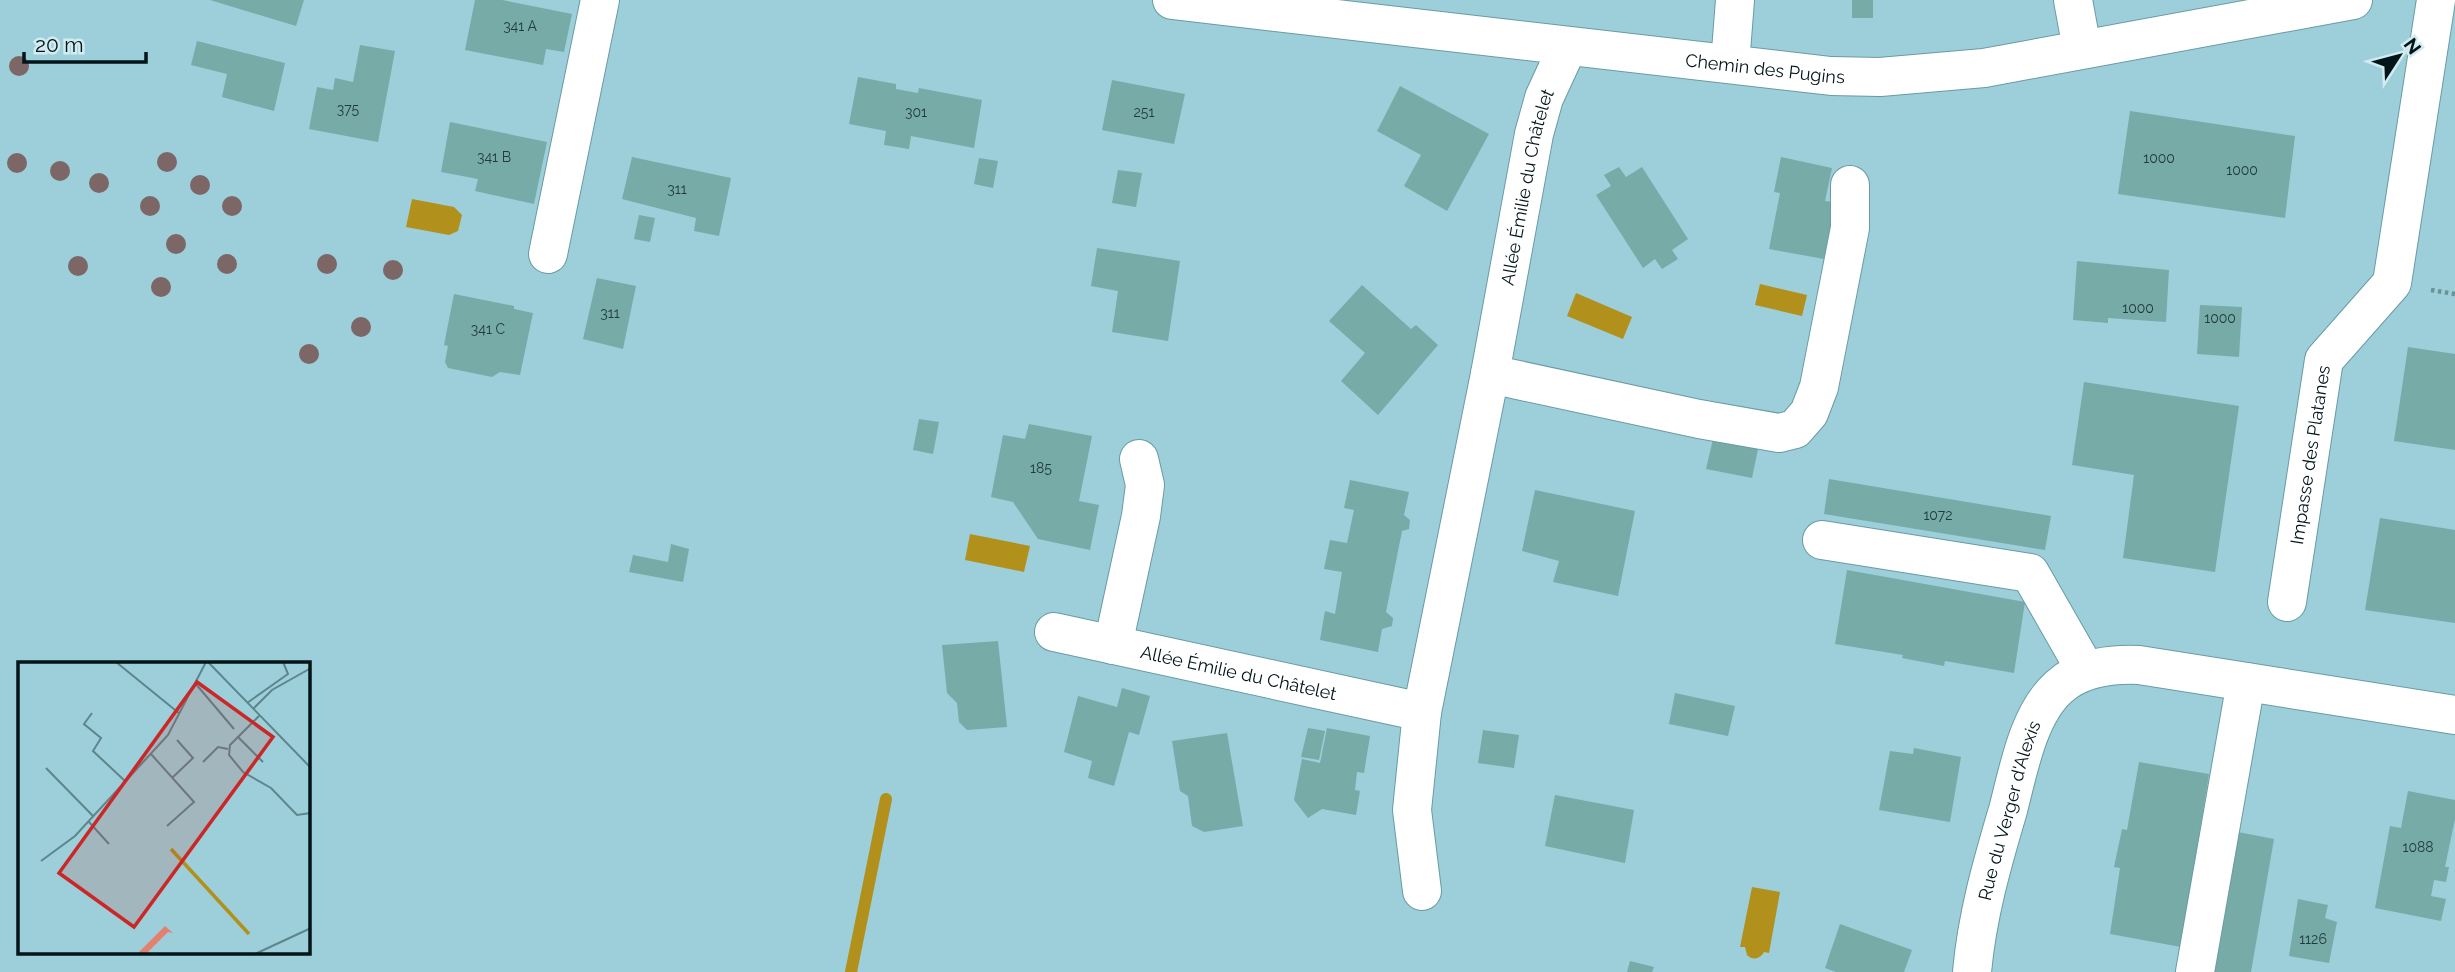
<svg xmlns="http://www.w3.org/2000/svg" width="2455" height="972" viewBox="0 0 2455 972" font-family="Raleway,sans-serif">
<style>
.water{fill:#b2901c}
.lines{fill:none;stroke-linecap:round;stroke-linejoin:round}
.stream{stroke:#b2901c;stroke-width:12}
.building{fill:#77aba8}
.minor-casing{stroke:#699ba4;stroke-width:40}
.path{stroke:#699299;stroke-width:4.5;stroke-dasharray:3.5 3.5;stroke-linecap:butt}
.minor{stroke:#fff;stroke-width:38}
.tree{fill:#7c6666}
.labels{text-anchor:middle;dominant-baseline:central;stroke-width:6;stroke-linejoin:round;paint-order:stroke}
.number-label{font-size:14px;fill:#1f3a3c}
.street-label{font-size:18px;fill:#021518;stroke:#d2ebf0}
.inset-river{fill:none;stroke:#b2901c;stroke-width:3.5}
.inset-road{fill:none;stroke:#5e858c;stroke-width:2}
.view{fill:#cb2727;fill-opacity:0.15;stroke:#cb2727;stroke-width:3.5}
.inset-edge{fill:none;stroke:#021518;stroke-width:3.5}
</style>
<rect width="100%" height="100%" fill="#9ccfd9"/>
<g class="water">
<polygon points="412,199 454,207 462,215 458,231 449,235 406,227"/>
<polygon points="1760,284 1807,295 1802,316 1755,305"/>
<polygon points="1576,293 1632,317 1623,339 1567,316"/>
<polygon points="970,534 1030,546 1024,572 965,560"/>
<path d="M1752 887 1780 892 1769 953 1764 952C1760 959 1753 961 1747 955L1745 947H1740Z"/>
</g>
<g class="lines">
<polyline class="stream" points="851,972 886,799"/>
</g>
<g class="building">
<polygon points="210,0 304,0 296,26"/>
<polygon points="475,0 502,0 572,14 564,52 546,49 543,65 465,50"/>
<rect x="1852" y="0" width="21" height="18"/>
<polygon points="197,41 285,63 274,111 222,97 227,74 191,65"/>
<polygon points="360,45 395,51 378,142 309,129 317,87 333,90 335,78 353,82"/>
<polygon points="858,77 896,84 896,89 918,93 919,88 982,100 974,148 911,136 909,149 884,145 886,131 849,124"/>
<polygon points="1112,80 1185,94 1174,144 1102,130"/>
<polygon points="1400,86 1489,134 1447,211 1404,186 1421,155 1377,131"/>
<polygon points="2130,111 2295,136 2285,218 2118,194"/>
<polygon points="450,122 547,142 534,204 475,191 478,179 441,172"/>
<polygon points="632,157 731,178 719,236 694,231 696,218 622,199"/>
<polygon points="1781,157 1832,168 1825,201 1835,202 1824,259 1769,249 1780,193 1774,192"/>
<polygon points="979,158 998,161 993,188 974,184"/>
<polygon points="1619,167 1626,177 1642,167 1688,239 1672,250 1678,259 1662,269 1655,259 1643,268 1596,195 1611,186 1604,175"/>
<polygon points="1118,170 1142,173 1136,207 1112,203"/>
<polygon points="639,215 655,218 650,242 634,239"/>
<polygon points="1097,248 1180,261 1168,341 1112,332 1118,291 1091,286"/>
<polygon points="2077,261 2169,270 2166,322 2108,318 2108,323 2073,320"/>
<polygon points="597,278 636,286 623,349 583,339"/>
<polygon points="1362,285 1411,329 1416,325 1438,345 1378,415 1341,381 1365,353 1329,321"/>
<polygon points="454,294 514,306 514,309 533,313 520,375 500,372 492,377 448,368 445,362 448,346 444,345"/>
<polygon points="2200,305 2242,307 2239,357 2197,354"/>
<polygon points="2408,347 2455,354 2455,450 2394,441"/>
<polygon points="2084,382 2239,406 2215,572 2123,558 2134,475 2072,465"/>
<polygon points="919,419 939,422 933,454 913,450"/>
<polygon points="1029,424 1092,436 1079,501 1099,505 1090,550 1038,539 1013,502 991,497 1003,435 1025,439"/>
<polygon points="1713,439 1758,449 1752,478 1706,469"/>
<polygon points="1829,479 2051,516 2045,550 1824,514"/>
<polygon points="1350,480 1409,492 1404,515 1410,520 1409,529 1402,531 1386,612 1393,618 1392,626 1382,629 1378,652 1320,640 1325,611 1335,614 1342,572 1324,569 1330,540 1347,543 1354,510 1344,508"/>
<polygon points="1535,490 1635,511 1618,596 1553,582 1559,561 1522,551"/>
<polygon points="2380,518 2455,530 2455,623 2365,610"/>
<polygon points="671,544 689,549 683,582 629,572 633,555 668,562"/>
<polygon points="1847,570 2025,602 2014,673 1945,661 1944,666 1902,658 1903,655 1835,644"/>
<polygon points="998,641 1007,727 967,730 959,722 957,703 947,693 942,645"/>
<polygon points="1122,688 1150,696 1139,735 1129,732 1114,786 1088,778 1092,761 1064,752 1078,696 1117,707"/>
<polygon points="1675,693 1735,706 1728,736 1669,724"/>
<polygon points="1308,728 1325,731 1319,760 1301,757"/>
<polygon points="1327,728 1370,736 1364,773 1357,772 1355,790 1360,791 1356,815 1322,809 1308,818 1294,800 1302,759 1320,763"/>
<polygon points="1483,730 1519,735 1514,768 1478,763"/>
<polygon points="1227,733 1243,826 1204,832 1192,826 1188,796 1180,791 1172,741"/>
<polygon points="1914,748 1961,757 1950,822 1879,810 1890,751 1913,754"/>
<polygon points="2139,762 2209,774 2181,947 2110,934 2120,868 2114,867 2122,829 2127,830"/>
<polygon points="2408,791 2455,800 2455,819 2445,867 2449,867 2446,882 2434,880 2431,896 2446,899 2441,921 2375,908 2390,826 2401,828"/>
<polygon points="1555,795 1634,810 1625,863 1545,846"/>
<polygon points="2238,832 2274,839 2251,972 2214,972"/>
<polygon points="2298,899 2328,905 2325,918 2337,922 2329,963 2289,956"/>
<polygon points="1840,924 1912,950 1904,972 1836,972 1825,968"/>
<polygon points="1630,961 1654,967 1652,972 1627,972"/>
</g>
<g class="lines">
<g class="minor-casing">
<g id="minor">
<path id="s1" d="M1172 0 1831 76 1880 77 1984 68 2353 0"/>
<polyline points="2073,0 2082,49"/>
<polyline points="1730,64 1735,0"/>
<polyline points="548,254 600,0"/>
<polyline points="1490,374 1699,419 1779,433 1795,429 1809,413 1819,387 1850,228 1850,185"/>
<polyline points="1822,540 2030,573 2086,671"/>
<path id="s2" d="M2287 602 2324 360 2392 283 2436 0"/>
<path id="s3" d="M1054 632 1422 712 1490 374 1534 134 1544 98 1568 46"/>
<polyline points="1113,645 1141,516 1145,485 1139,459"/>
<polyline points="1422,712 1412,810 1422,891"/>
<path id="s4" d="M1972 972C1977 916 1992 864 2008 810 2018 772 2028 714 2059 687 2081 667 2111 664 2139 665L2455 715"/>
<polyline points="2195,972 2246,682"/>
</g>
</g>
<polyline class="path" points="2431,290 2455,294"/>
<use href="#minor" class="minor"/>
</g>
<g class="tree">
<circle cx="19" cy="66" r="10"/>
<circle cx="167" cy="162" r="10"/>
<circle cx="17" cy="163" r="10"/>
<circle cx="60" cy="171" r="10"/>
<circle cx="99" cy="183" r="10"/>
<circle cx="200" cy="185" r="10"/>
<circle cx="150" cy="206" r="10"/>
<circle cx="232" cy="206" r="10"/>
<circle cx="176" cy="244" r="10"/>
<circle cx="227" cy="264" r="10"/>
<circle cx="327" cy="264" r="10"/>
<circle cx="78" cy="266" r="10"/>
<circle cx="393" cy="270" r="10"/>
<circle cx="161" cy="287" r="10"/>
<circle cx="361" cy="327" r="10"/>
<circle cx="309" cy="354" r="10"/>
</g>
<g class="labels">
<g class="number-label">
<text x="520" y="26">341 A</text>
<text x="348" y="109">375</text>
<text x="916" y="112">301</text>
<text x="1144" y="112">251</text>
<text x="494" y="157">341 B</text>
<text x="2159" y="158">1000</text>
<text x="2242" y="170">1000</text>
<text x="677" y="189">311</text>
<text x="2138" y="308">1000</text>
<text x="610" y="313">311</text>
<text x="2220" y="318">1000</text>
<text x="488" y="329">341 C</text>
<text x="1041" y="468">185</text>
<text x="1938" y="515">1072</text>
<text x="2418" y="847">1088</text>
<text x="2313" y="939">1126</text>
</g>
<g class="street-label">
<text stroke="none"><textPath href="#s1" startOffset="597">Chemin des Pugins</textPath></text>
<text stroke="none"><textPath href="#s3" startOffset="912">Allée Émilie du Châtelet</textPath></text>
<text stroke="none"><textPath href="#s2" startOffset="149">Impasse des Platanes</textPath></text>
<text stroke="none"><textPath href="#s3" startOffset="189">Allée Émilie du Châtelet</textPath></text>
<text stroke="none"><textPath href="#s4" startOffset="166">Rue du Verger d'Alexis</textPath></text>
</g>
</g>
<g transform="translate(18 662)">
<rect width="292" height="292" fill="#9ccfd9"/>
<path d="M147 264 155 271 150 270 128 292H119Z" fill="#e3806f"/>
<path class="inset-river" d="M153 187 231 272"/>
<path class="inset-road" d="M98 0 162 52M190 0 293 106M177 21 216 67M229 41 270 12 265 0M235 47 254 28 293 6M74 51 66 62 83 76 75 89 107 119M241 54 212 83 211 93 225 110 253 126 279 153 293 151M220 75 245 100M133 92 176 140 149 164M185 100 200 85 210 87M28 106 76 155M154 116 175 96 159 78M71 160 91 182M23 199 57 174 150 73 188 0M237 292 293 266"/>
<path class="view" d="M179 20 255 75 116 265 41 211Z"/>
<rect width="292" height="292" class="inset-edge"/>
</g>
<g transform="translate(2399 56) rotate(54)" stroke="#d2ebf0" stroke-width="5" paint-order="stroke">
<path d="M0-5L12 26L0 18L-12 26Z" fill="#021518"/>
<text y="-10" font-size="19" font-weight="bold" text-anchor="middle" fill="#021518">N</text>
</g>
<path d="M24 52v10h122v-10" fill="none" stroke="#021518" stroke-width="3.5"/>
<text x="35" y="52" font-size="21" fill="#021518" stroke="#d2ebf0" stroke-width="5" paint-order="stroke">20 m</text>
</svg>
